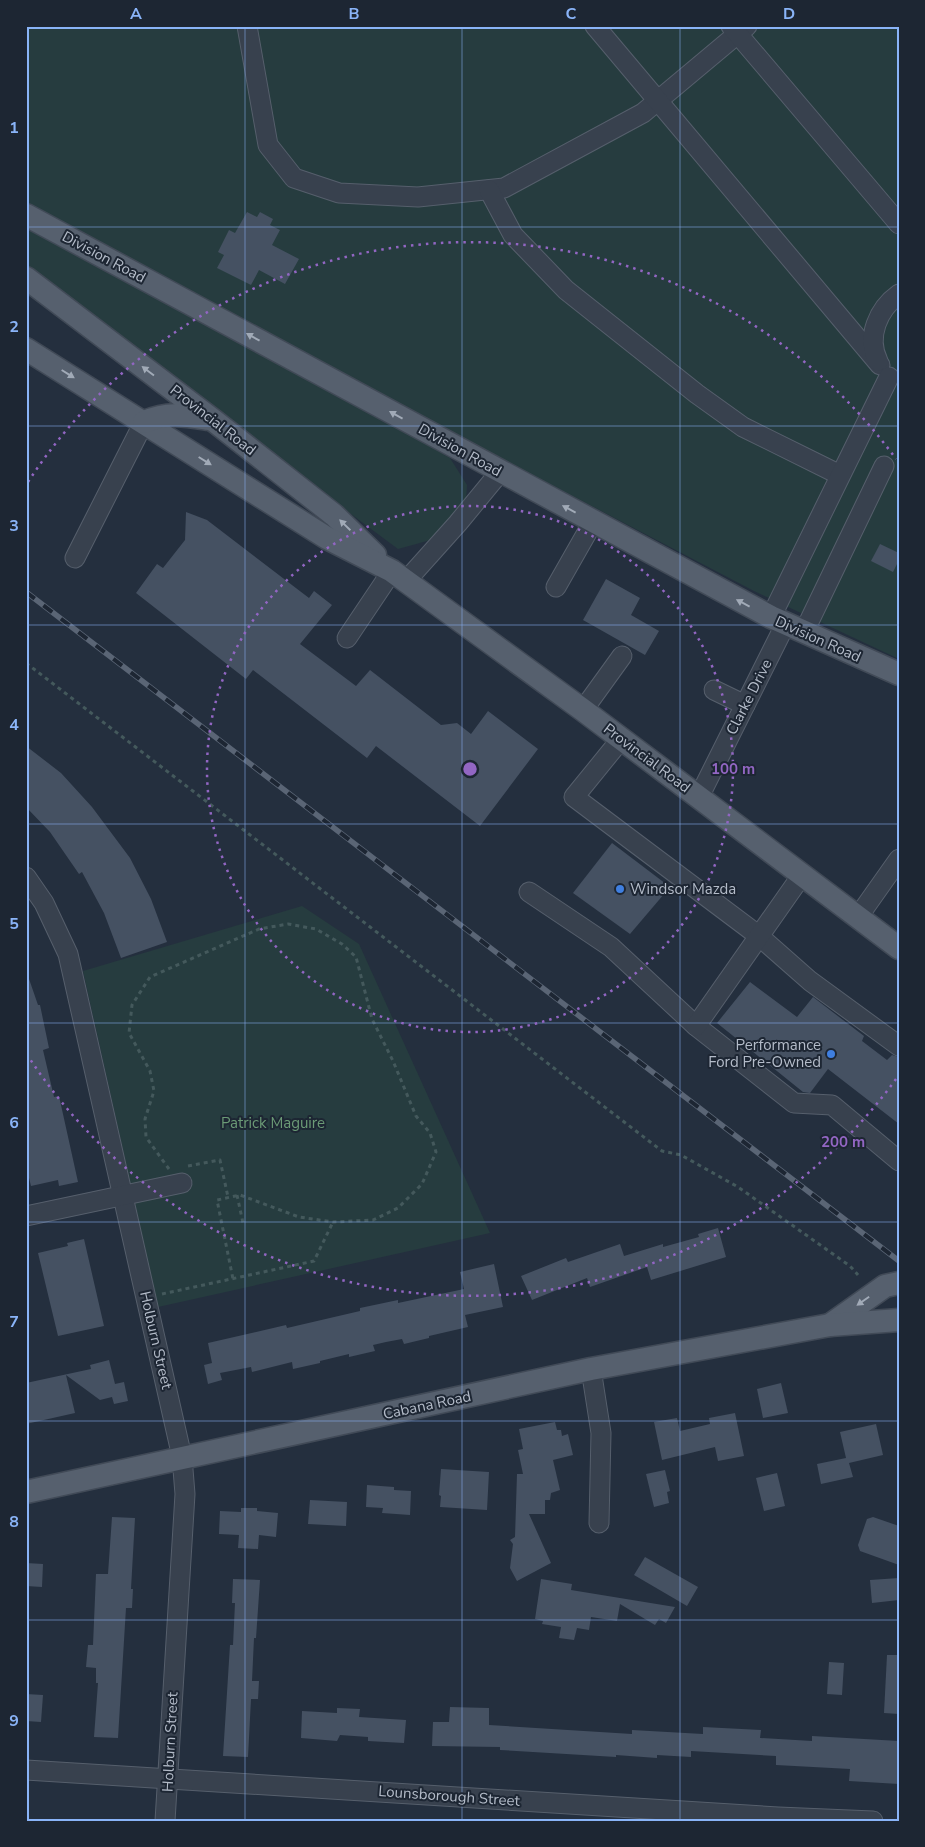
<svg xmlns="http://www.w3.org/2000/svg" width="925" height="1847" viewBox="0 0 925 1847" font-family="'Nunito Sans',sans-serif">
<style>
.green{fill:#263c3f}
.building{fill:#455162}
.lines{fill:none;stroke-linecap:round;stroke-linejoin:round}
.minor-casing{stroke:#565f6c;stroke-width:21}
.major-casing{stroke:#414a57;stroke-width:25}
.path{stroke:#44595c;stroke-width:3;stroke-dasharray:4 4;stroke-linecap:butt}
.minor{stroke:#38414e;stroke-width:19}
.major{stroke:#56606e;stroke-width:22}
.rail-casing{stroke:#5a6575;stroke-width:5.5}
.rail{stroke:#1d2633;stroke-width:4;stroke-dasharray:11;stroke-linecap:butt}
.oneway{fill:#a1aab7}
.grid{fill:none;stroke:#8ab4f8;stroke-width:1;stroke-opacity:0.55}
.ring{fill:none;stroke:#9266c3;stroke-width:2.5;stroke-dasharray:2.5 5}
.shop-dot{fill:#3f7fe0;stroke:#1d2633;stroke-width:2}
.labels{text-anchor:middle;dominant-baseline:central;stroke-width:4;stroke-linejoin:round;paint-order:stroke}
.street-label{font-size:15px;fill:#b4bcc9;stroke:#1d2633}
.poi-label{font-size:15px;fill:#b4bcc9;stroke:#1d2633;text-anchor:start}
.park-label{font-size:15px;fill:#6b9a76;stroke:#1d2633}
.centre{fill:#9266c3;stroke:#1d2633;stroke-width:2.5}
.ring-label{font-size:15px;text-anchor:middle;font-weight:bold;fill:#9266c3;stroke:#1d2633;stroke-width:4;stroke-linejoin:round;paint-order:stroke}
.neatline{fill:none;stroke:#8ab4f8;stroke-width:2}
.grid-label{font-size:16px;text-anchor:middle;font-weight:bold;fill:#8ab4f8}
</style>
<rect width="100%" height="100%" fill="#242f3e"/>
<g class="green">
<polygon points="26,26 899,26 899,659 754,591 26,210"/>
<polygon points="26,223 319,381 450,458 467,485 466,501 438,538 398,549 164,375 26,269"/>
<polygon points="302,906 359,944 490,1233 158,1307 83,971"/>
</g>
<g class="building">
<polygon points="247,212 257,217 260,212 273,219 270,225 280,230 272,245 299,259 285,284 259,270 251,285 217,268 224,255 218,252 229,230 235,233"/>
<polygon points="186,512 207,520 309,598 314,591 332,605 300,644 356,686 370,670 441,725 457,723 471,734 488,711 538,749 480,826 376,746 367,758 253,670 246,679 136,593 157,564 163,568 185,540"/>
<polygon points="880,544 899,553 899,560 893,572 871,561"/>
<polygon points="606,579 640,598 631,615 659,631 645,655 583,620"/>
<polygon points="26,746 61,773 92,807 130,858 151,899 167,942 121,958 104,913 82,872 79,874 50,832 26,807"/>
<polygon points="612,843 670,887 630,934 573,893"/>
<polygon points="26,976 28,976 38,1005 40,1005 49,1048 43,1050 54,1097 59,1096 78,1182 59,1186 58,1180 31,1186 26,1166"/>
<polygon points="750,982 797,1017 813,997 864,1036 862,1041 887,1060 892,1055 899,1057 899,1124 828,1069 810,1093 803,1092 717,1023"/>
<polygon points="718,1228 726,1257 651,1280 647,1267 590,1287 587,1278 532,1300 521,1276 566,1258 568,1262 620,1244 624,1256 663,1244 663,1247 699,1237 698,1234"/>
<polygon points="84,1239 104,1326 58,1336 38,1253 68,1246 67,1243"/>
<polygon points="494,1264 503,1307 465,1315 468,1327 429,1336 429,1338 404,1344 402,1339 386,1342 373,1345 375,1351 349,1357 349,1354 320,1361 320,1363 293,1369 292,1362 252,1372 251,1367 220,1373 222,1380 208,1384 204,1365 212,1363 208,1343 286,1325 287,1328 360,1311 360,1308 398,1300 398,1303 464,1289 460,1272"/>
<polygon points="109,1360 115,1384 124,1382 128,1401 114,1404 112,1397 100,1400 66,1375 75,1413 26,1424 26,1383 91,1369 90,1365"/>
<polygon points="781,1383 788,1413 763,1418 757,1389"/>
<polygon points="735,1413 744,1456 718,1461 715,1447 662,1460 654,1422 677,1418 680,1431 710,1424 709,1418"/>
<polygon points="555,1422 557,1430 561,1430 562,1436 568,1434 573,1455 553,1460 560,1490 551,1493 550,1500 545,1500 545,1514 529,1514 551,1563 517,1581 510,1568 513,1544 510,1540 515,1537 517,1474 523,1474 518,1450 523,1449 519,1429"/>
<polygon points="876,1424 883,1455 849,1463 853,1477 821,1484 817,1464 846,1458 840,1432"/>
<polygon points="441,1469 489,1472 487,1510 440,1507 441,1496 439,1495"/>
<polygon points="665,1470 670,1491 667,1492 669,1503 654,1507 646,1474"/>
<polygon points="777,1473 785,1506 764,1511 756,1478"/>
<polygon points="367,1485 394,1487 394,1490 411,1491 410,1515 382,1513 383,1508 366,1507"/>
<polygon points="310,1500 347,1502 346,1526 308,1524"/>
<polygon points="241,1508 257,1508 257,1511 278,1513 276,1537 259,1535 258,1549 238,1548 239,1535 219,1534 220,1511 241,1512"/>
<polygon points="112,1517 135,1518 131,1589 133,1589 132,1608 126,1608 118,1738 94,1737 98,1683 96,1683 96,1668 86,1667 88,1645 93,1645 96,1574 108,1574"/>
<polygon points="873,1517 899,1526 899,1565 860,1551 858,1545 867,1519"/>
<polygon points="645,1557 698,1587 687,1606 634,1575"/>
<polygon points="26,1563 43,1564 42,1587 26,1586"/>
<polygon points="899,1578 899,1600 872,1603 870,1580"/>
<polygon points="233,1579 260,1580 256,1638 254,1638 252,1681 259,1681 258,1699 251,1699 248,1757 223,1756 230,1645 233,1645 235,1603 232,1603"/>
<polygon points="541,1579 572,1584 571,1590 675,1607 666,1623 659,1619 655,1625 620,1604 617,1621 591,1617 589,1630 577,1628 574,1640 559,1638 561,1627 542,1624 543,1621 535,1619"/>
<polygon points="887,1655 899,1655 899,1714 884,1713"/>
<polygon points="829,1662 844,1663 842,1695 827,1694"/>
<polygon points="26,1694 43,1695 41,1722 26,1721"/>
<polygon points="450,1707 489,1708 489,1725 632,1734 632,1730 703,1734 703,1727 761,1730 760,1738 812,1741 812,1736 899,1741 899,1784 849,1781 850,1769 776,1765 776,1756 691,1751 691,1757 657,1755 657,1758 616,1755 616,1757 500,1750 500,1747 432,1746 433,1722 449,1722"/>
<polygon points="337,1708 360,1709 359,1717 406,1720 404,1743 368,1741 368,1737 340,1735 337,1741 301,1738 302,1711 337,1713"/>
</g>
<g class="lines">
<g class="minor-casing">
<g id="minor">
<polyline points="247,26 268,145 294,178 339,193 418,197 504,188 643,113 747,26"/>
<polyline points="595,26 880,365"/>
<polyline points="731,26 899,224"/>
<polyline points="489,190 513,235 566,290 697,394 743,427 840,475"/>
<path d="M878 361C866 337 878 309 899 294"/>
<polyline points="75,558 144,422"/>
<polyline points="406,581 458,523 500,472"/>
<polyline points="556,587 593,522"/>
<polyline points="771,617 889,377"/>
<polyline points="804,632 884,466"/>
<polyline points="347,638 392,571"/>
<polyline points="714,690 745,705"/>
<polyline points="583,710 622,656"/>
<polyline points="622,738 574,797 759,936 810,981 899,1046"/>
<polyline points="699,797 785,625"/>
<polyline points="26,877 44,903 68,954 182,1457 185,1494 165,1821"/>
<polyline points="529,892 611,947 696,1026 794,1103 832,1105 899,1161"/>
<polyline points="858,917 899,859"/>
<polyline points="696,1026 802,875"/>
<polyline points="26,1216 182,1183"/>
<polyline points="591,1369 601,1433 599,1523"/>
<polyline points="26,1770 778,1817 873,1821"/>
</g>
</g>
<g class="major-casing">
<g id="major">
<polyline points="26,215 771,617 899,674"/>
<polyline points="26,278 213,420 334,515 375,555"/>
<polyline points="26,349 327,538 392,571 583,710 899,948"/>
<path d="M144 422C169 412 183 415 209 419"/>
<polyline points="830,1325 885,1286 899,1283"/>
<polyline points="26,1492 591,1369 830,1325 899,1320"/>
</g>
</g>
<g class="path">
<polyline points="26,663 662,1151 681,1155 738,1187 850,1266 858,1275"/>
<polyline points="188,1166 220,1160 228,1197"/>
<polyline points="169,1169 146,1137 145,1119 154,1091 150,1071 129,1033 132,1005 150,977 259,929 288,924 316,929 342,944 356,957 372,1019 393,1061 416,1116 430,1133 436,1152 422,1184 398,1208 373,1220 333,1222 299,1217 240,1195 217,1200 233,1279"/>
<polyline points="237,1195 243,1223"/>
<polyline points="162,1294 314,1261 333,1222"/>
</g>
<use href="#minor" class="minor"/>
<use href="#major" class="major"/>
<g class="rail-casing">
<polyline id="rail" points="26,592 899,1261"/>
</g>
<use href="#rail" class="rail"/>
</g>
<defs><path id="oneway-solid" d="M-6-.8H1V-3.2L6.5 0L1 3.2V.8H-6Z" transform="scale(1.25)"/></defs>
<g class="oneway">
<use href="#oneway-solid" transform="translate(253 337) rotate(-151)"/>
<use href="#oneway-solid" transform="translate(148 371) rotate(-143)"/>
<use href="#oneway-solid" transform="translate(68 374) rotate(32)"/>
<use href="#oneway-solid" transform="translate(396 415) rotate(-151)"/>
<use href="#oneway-solid" transform="translate(205 461) rotate(32)"/>
<use href="#oneway-solid" transform="translate(569 509) rotate(-152)"/>
<use href="#oneway-solid" transform="translate(345 525) rotate(-136)"/>
<use href="#oneway-solid" transform="translate(743 603) rotate(-152)"/>
<use href="#oneway-solid" transform="translate(863 1301) rotate(145)"/>
</g>
<path class="grid" d="M245 26V1821M462 26V1821M680 26V1821M26 227H899M26 426H899M26 625H899M26 824H899M26 1023H899M26 1222H899M26 1421H899M26 1620H899"/>
<g class="ring">
<circle cx="470" cy="769" r="263"/>
<path d="M896 1079A527 527 0 0 1 28 1056M28 482A527 527 0 0 1 896 459"/>
</g>
<g class="shop-dot">
<circle cx="620" cy="889" r="5"/>
<circle cx="831" cy="1054" r="5"/>
</g>
<g class="labels">
<g class="street-label">
<text transform="translate(104 257) rotate(28)">Division Road</text>
<text transform="translate(213 420) rotate(38)">Provincial Road</text>
<text transform="translate(460 450) rotate(29)">Division Road</text>
<text transform="translate(818 639) rotate(24)">Division Road</text>
<text transform="translate(749 697) rotate(-63)">Clarke Drive</text>
<text transform="translate(647 758) rotate(37)">Provincial Road</text>
<text transform="translate(156 1340) rotate(77)">Holburn Street</text>
<text transform="translate(427 1405) rotate(-12)">Cabana Road</text>
<text transform="translate(170 1742) rotate(-87)">Holburn Street</text>
<text transform="translate(449 1796) rotate(4)">Lounsborough Street</text>
</g>
<g class="poi-label">
<text x="630" y="889">Windsor Mazda</text>
<text x="821" y="1045" text-anchor="end">Performance<tspan x="821" dy="17">Ford Pre-Owned</tspan></text>
</g>
<g class="park-label">
<text x="273" y="1123">Patrick Maguire</text>
</g>
</g>
<circle cx="470" cy="769" r="8" class="centre"/>
<g class="ring-label">
<text x="733" y="774">100 m</text>
<text x="843" y="1147">200 m</text>
</g>
<rect width="925" height="1847" fill="none" stroke="#1d2633" stroke-width="55"/>
<rect x="28" y="28" width="870" height="1792" class="neatline"/>
<g class="grid-label">
<text x="136" y="19">A</text>
<text x="354" y="19">B</text>
<text x="571" y="19">C</text>
<text x="789" y="19">D</text>
<text x="14" y="133">1</text>
<text x="14" y="332">2</text>
<text x="14" y="531">3</text>
<text x="14" y="730">4</text>
<text x="14" y="929">5</text>
<text x="14" y="1128">6</text>
<text x="14" y="1327">7</text>
<text x="14" y="1527">8</text>
<text x="14" y="1726">9</text>
</g>
</svg>
